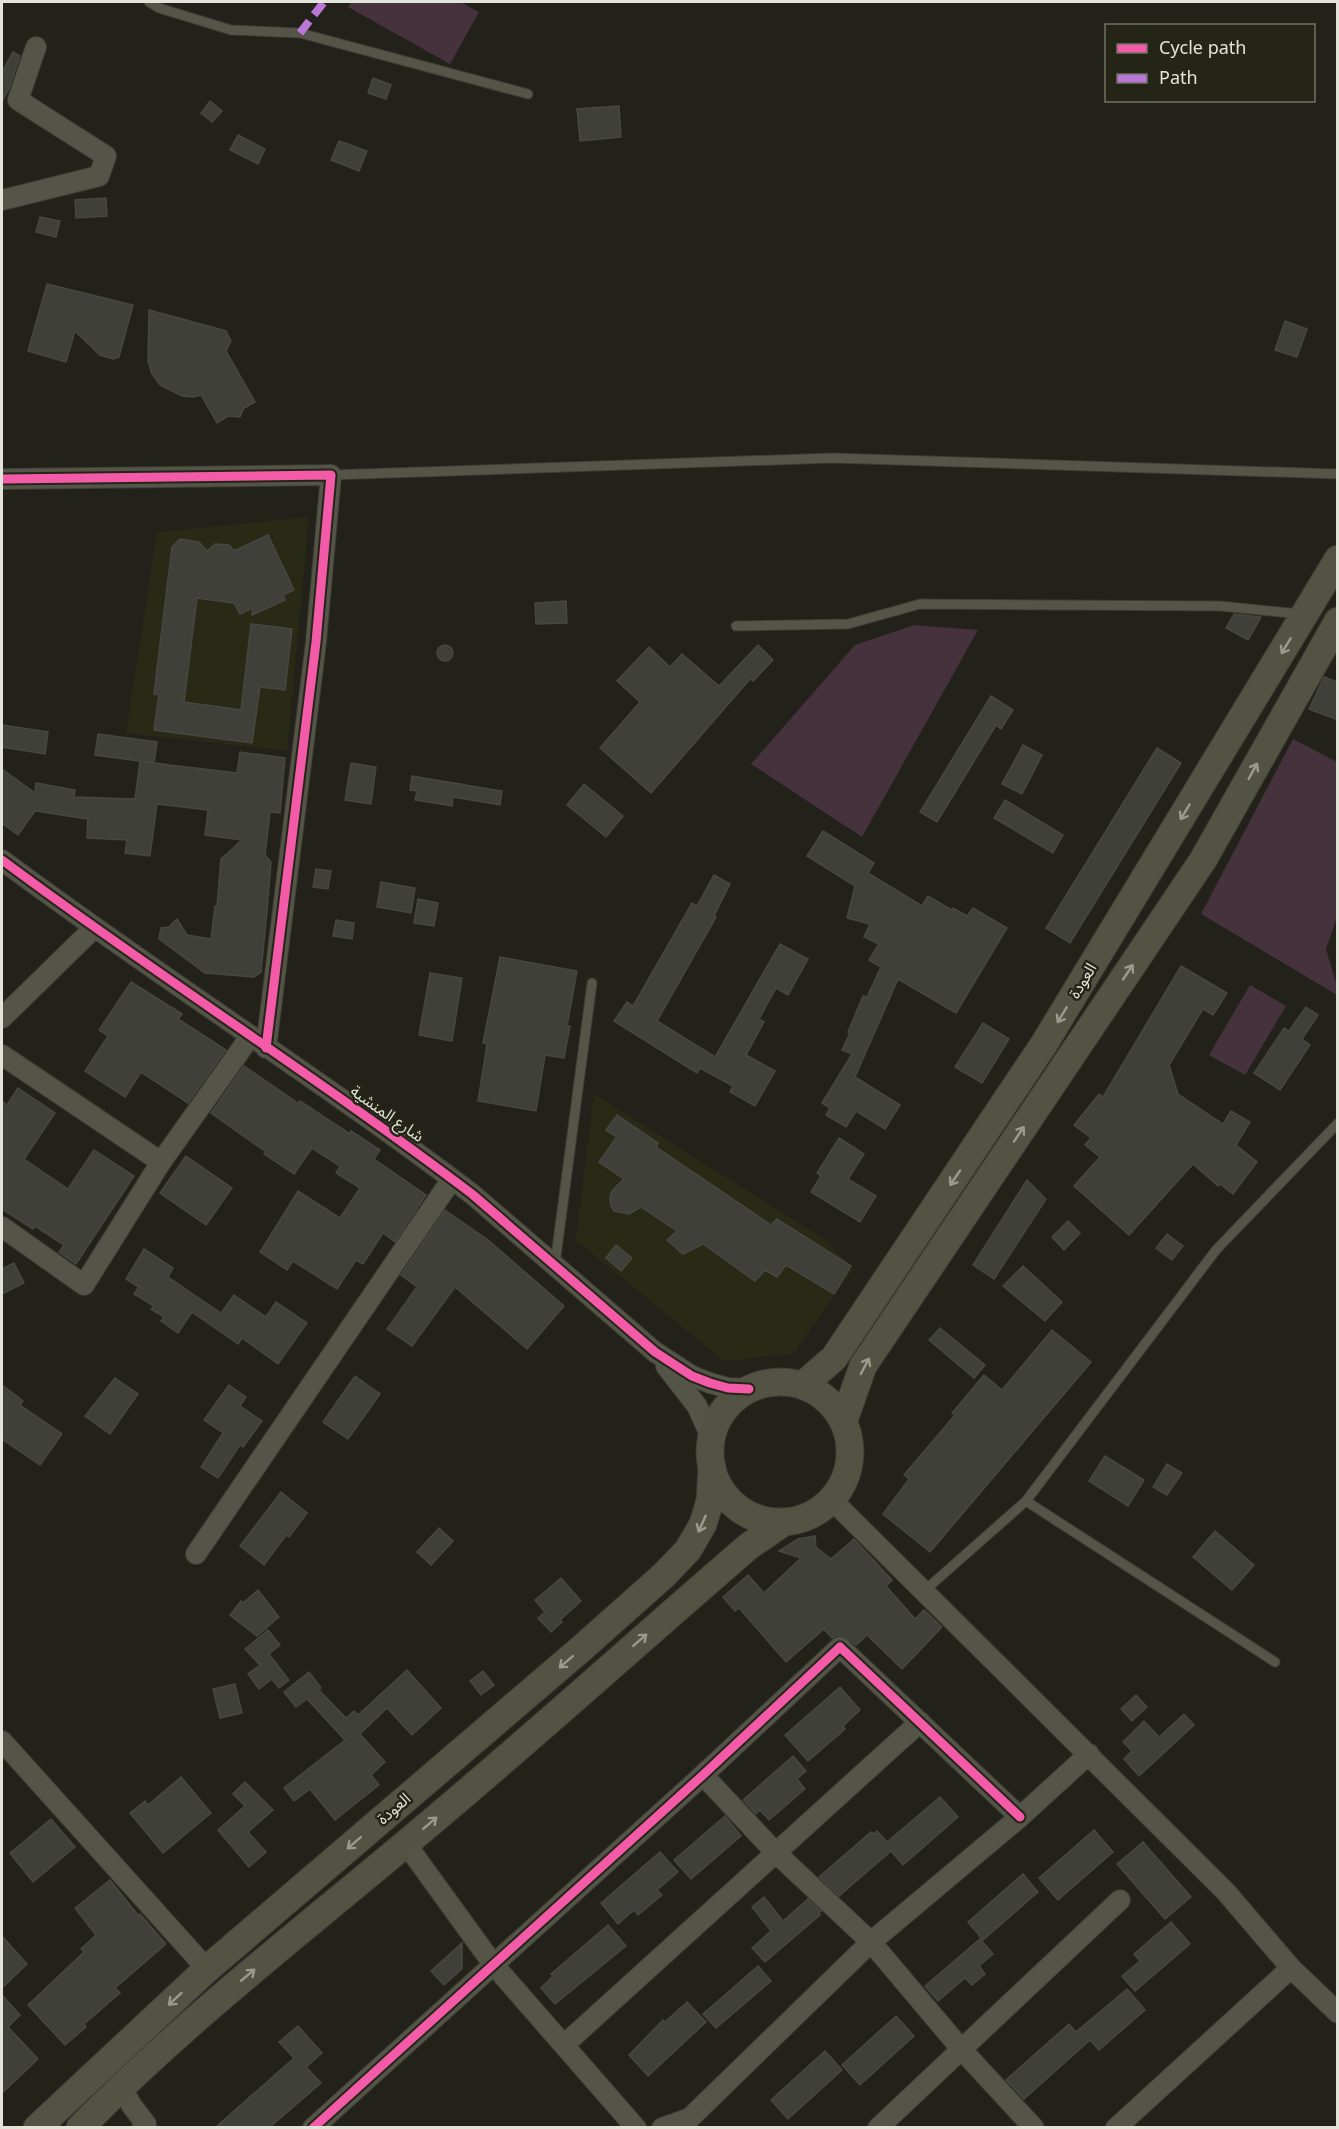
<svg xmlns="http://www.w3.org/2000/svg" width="1339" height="2129" viewBox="0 0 1339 2129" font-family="Georgia,'Noto Sans Arabic',serif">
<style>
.built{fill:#292a16}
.green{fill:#46323c}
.building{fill:#40403a;stroke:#474741;stroke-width:1.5}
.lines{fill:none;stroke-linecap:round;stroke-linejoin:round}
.lane-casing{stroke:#3c3c36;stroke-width:11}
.street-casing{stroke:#3c3c36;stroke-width:22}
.secondary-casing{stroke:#3c3c36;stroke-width:29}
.lane{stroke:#545548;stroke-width:9}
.street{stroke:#545548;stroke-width:20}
.secondary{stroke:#535344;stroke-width:27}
.quiet{stroke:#ba77d6;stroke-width:8;stroke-dasharray:15 8;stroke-linecap:butt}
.cycleway-casing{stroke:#252517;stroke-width:13}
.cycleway{stroke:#f35aa7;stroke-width:9}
.oneway{stroke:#9a9b8e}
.labels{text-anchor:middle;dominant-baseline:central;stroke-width:5;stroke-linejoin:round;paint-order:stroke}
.street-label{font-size:16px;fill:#e2e3d9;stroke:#252517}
</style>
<rect width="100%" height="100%" fill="#22221a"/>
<g class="built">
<polygon points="309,517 287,751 126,733 157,532"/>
<polygon points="594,1094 824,1239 853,1269 793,1354 724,1361 576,1240"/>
</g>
<g class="green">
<polygon points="351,2 460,2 479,12 450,64 348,7"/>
<polygon points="914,625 978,630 862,837 751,764 855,645"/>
<polygon points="1293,739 1337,762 1337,917 1326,949 1337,986 1337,995 1201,914"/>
<polygon points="1250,985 1286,1006 1245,1075 1209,1055"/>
</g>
<g class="building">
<polygon points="13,52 20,56 9,89 2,102 2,72"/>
<polygon points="373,78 391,85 386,99 368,93"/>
<polygon points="210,101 222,111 212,122 201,113"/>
<polygon points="619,106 621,137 580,141 577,109"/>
<polygon points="238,135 265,149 258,164 230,150"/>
<polygon points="339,141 367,151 359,171 331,160"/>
<polygon points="106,198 107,216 76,218 75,200"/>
<polygon points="40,217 60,221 56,237 36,232"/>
<polygon points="47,284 133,305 119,357 113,359 100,355 75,331 66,362 28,351"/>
<polygon points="149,310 226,331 231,341 226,351 255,402 244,408 240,417 228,416 217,423 201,395 193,397 182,396 160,385 152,374 148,361"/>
<polygon points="1285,321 1307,329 1297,357 1275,350"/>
<polygon points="268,535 294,590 283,595 285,600 252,615 253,608 240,614 234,603 197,598 184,702 241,710 251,624 292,629 285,690 260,687 252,743 154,730 159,695 154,694 172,547 180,539 199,542 207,551 215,544 229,545 234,551"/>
<polygon points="566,601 567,623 536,624 535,603"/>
<polygon points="1234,614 1261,617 1248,640 1226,628"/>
<circle cx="445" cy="653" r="8"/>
<polygon points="758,645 773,660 753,681 750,679 651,793 600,748 640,702 617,681 649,647 670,667 682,654 719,686"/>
<polygon points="1324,677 1338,682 1338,720 1309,709"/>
<polygon points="991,696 1013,710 1001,729 996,725 937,822 920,812"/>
<polygon points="2,725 48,732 45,754 2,747"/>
<polygon points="98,734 157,742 154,763 141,761 169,765 237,773 240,752 285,758 280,813 270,812 265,855 271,862 267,911 261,972 254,977 205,973 159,939 161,928 169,927 177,919 187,935 211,939 215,906 217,906 221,859 242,840 205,835 208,810 157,804 150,856 125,853 127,840 87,838 88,819 35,811 18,835 2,823 2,769 35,793 36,783 75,790 74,797 135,799 140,761 95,755"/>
<polygon points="1023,745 1042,755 1022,794 1002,784"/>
<polygon points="1157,748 1181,763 1070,943 1046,928"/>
<polygon points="351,763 376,767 371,804 345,800"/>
<polygon points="412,776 502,791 500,805 453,797 452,806 415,800 417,791 410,790"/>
<polygon points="584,784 623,816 606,837 567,805"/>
<polygon points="1005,800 1063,835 1053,853 994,818"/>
<polygon points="823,831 874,863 868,873 922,906 928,896 952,910 953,908 967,916 973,908 1007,928 956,1013 898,979 855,1077 900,1105 885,1129 856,1111 846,1127 826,1115 830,1108 822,1103 852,1054 842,1050 850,1033 848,1032 863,996 867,997 881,967 869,960 879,944 864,937 870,924 847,918 855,886 807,856"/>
<polygon points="316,869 331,871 328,889 313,887"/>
<polygon points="714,875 730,884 714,916 716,917 657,1021 715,1057 780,944 808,959 788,995 776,988 759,1019 764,1022 746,1055 775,1071 755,1106 730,1092 733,1086 700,1068 697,1073 614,1021 627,1002 633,1006 692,903 697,906"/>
<polygon points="381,882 415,888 411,913 377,907"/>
<polygon points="418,899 438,903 434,926 414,923"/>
<polygon points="336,920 354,923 352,939 333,936"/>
<polygon points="500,957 577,971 567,1026 570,1026 564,1058 545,1055 536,1111 478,1101 487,1044 483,1043"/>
<polygon points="1181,966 1227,993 1213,1015 1203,1009 1169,1065 1178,1094 1223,1124 1231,1111 1250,1122 1236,1145 1257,1162 1233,1194 1220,1184 1218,1186 1193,1164 1129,1235 1074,1186 1100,1157 1085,1145 1091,1138 1074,1125 1099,1094 1103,1097"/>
<polygon points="430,973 462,978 452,1041 419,1035"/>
<polygon points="131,982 182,1014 178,1019 226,1050 188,1103 141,1072 125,1097 85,1071 108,1036 99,1030"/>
<polygon points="1306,1007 1318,1015 1302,1039 1310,1045 1280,1090 1254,1073 1284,1028 1289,1031"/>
<polygon points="983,1023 1009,1039 982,1083 955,1067"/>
<polygon points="244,1066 298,1103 300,1101 350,1134 351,1131 380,1150 374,1159 426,1195 395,1242 383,1233 363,1264 356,1260 337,1289 293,1261 287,1270 260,1252 298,1191 340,1218 360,1188 336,1173 340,1166 312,1148 294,1174 264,1154 266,1152 211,1113"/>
<polygon points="18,1088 55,1113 24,1159 68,1189 94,1150 134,1176 76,1264 59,1252 64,1245 35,1226 33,1229 2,1209 2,1101 7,1105"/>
<polygon points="617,1115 658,1143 656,1147 771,1225 777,1219 851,1266 834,1294 786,1265 777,1277 765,1270 755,1281 703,1244 683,1254 667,1240 677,1231 641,1207 629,1214 614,1211 611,1206 610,1197 612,1191 624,1179 599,1162 617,1137 606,1130"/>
<polygon points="839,1138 864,1154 848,1179 876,1196 860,1222 811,1192 821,1176 817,1173"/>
<polygon points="186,1156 232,1188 206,1225 160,1193"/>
<polygon points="1027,1180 1046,1199 994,1279 973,1265"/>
<polygon points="445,1210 488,1240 564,1306 527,1349 455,1287 412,1346 387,1329 417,1287 401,1275"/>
<polygon points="1068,1221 1080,1233 1064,1250 1052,1237"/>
<polygon points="1167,1234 1183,1246 1172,1260 1156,1248"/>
<polygon points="616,1245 632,1258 621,1271 606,1258"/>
<polygon points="144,1249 173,1268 168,1277 221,1313 234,1295 266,1317 276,1302 307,1323 278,1364 242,1338 238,1344 192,1312 178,1333 161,1321 164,1317 151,1309 154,1306 134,1294 139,1287 126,1279"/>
<polygon points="14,1263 24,1283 2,1294 2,1269"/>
<polygon points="1023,1266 1062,1302 1045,1321 1003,1286"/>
<polygon points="940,1328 985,1365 974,1378 929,1340"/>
<polygon points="1052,1330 1091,1362 930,1552 883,1514 909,1479 904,1475 955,1415 952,1413 984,1375 1002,1390"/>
<polygon points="355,1376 380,1394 348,1439 323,1422"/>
<polygon points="115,1378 138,1394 110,1434 85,1416"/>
<polygon points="2,1385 23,1401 20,1405 62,1434 40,1465 2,1439"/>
<polygon points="229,1385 246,1397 240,1406 262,1421 243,1447 240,1445 218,1478 201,1467 223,1433 204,1420"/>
<polygon points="1105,1456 1144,1480 1128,1506 1089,1481"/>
<polygon points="1167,1464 1182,1473 1167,1495 1153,1487"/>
<polygon points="281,1492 307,1513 289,1537 286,1535 264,1565 240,1546"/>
<polygon points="439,1528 453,1541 431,1565 417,1552"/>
<polygon points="1215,1531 1254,1565 1232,1590 1193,1557"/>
<polygon points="815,1536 816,1547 831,1559 854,1539 892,1580 886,1586 915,1619 924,1610 942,1627 902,1669 867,1635 856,1645 844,1636 838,1635 832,1638 824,1629 786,1662 739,1608 735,1611 723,1597 748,1575 764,1593 801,1558 779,1551 798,1539"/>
<polygon points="561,1578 581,1601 560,1620 562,1622 551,1632 538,1618 545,1612 535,1600"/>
<polygon points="258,1590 279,1617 257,1636 230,1615 241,1601 243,1603"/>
<polygon points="268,1630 280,1645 269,1654 289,1680 279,1688 272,1679 259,1689 248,1674 260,1665 245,1649"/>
<polygon points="407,1670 441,1708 412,1735 387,1708 360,1734 385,1762 371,1775 379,1785 335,1820 310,1789 294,1801 284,1788 345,1740 307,1699 296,1707 284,1692 309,1672 321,1688 319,1690 346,1718 354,1711 358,1715"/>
<polygon points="483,1671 494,1685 481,1695 470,1681"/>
<polygon points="235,1684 242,1713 220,1718 213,1689"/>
<polygon points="840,1687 860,1710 843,1726 845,1729 808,1761 785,1735"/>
<polygon points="1136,1695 1147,1707 1132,1721 1121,1709"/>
<polygon points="1184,1714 1194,1725 1139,1776 1124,1759 1132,1751 1123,1742 1144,1721 1159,1737"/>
<polygon points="793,1756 806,1771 797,1779 805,1789 769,1820 760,1810 756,1814 743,1800"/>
<polygon points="181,1777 211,1813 163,1853 130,1813 145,1801 148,1805"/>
<polygon points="245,1782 273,1810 248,1832 266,1852 249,1867 218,1830 245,1806 233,1794"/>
<polygon points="940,1797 958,1817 903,1865 891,1851 839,1896 819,1877 871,1832 874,1834 877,1831 887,1842"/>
<polygon points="725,1816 741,1836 691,1879 674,1860"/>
<polygon points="51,1819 75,1847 33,1882 10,1853"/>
<polygon points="1094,1830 1113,1852 1058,1900 1039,1878"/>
<polygon points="1143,1842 1191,1897 1165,1919 1117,1864"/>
<polygon points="660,1852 678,1872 657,1890 662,1895 638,1915 634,1910 618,1924 601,1903"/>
<polygon points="1023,1874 1038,1892 983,1940 968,1922"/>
<polygon points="110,1880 138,1915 140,1914 166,1944 115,1988 120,1993 84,2024 86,2027 65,2045 28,2005 84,1952 81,1949 96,1935 75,1908"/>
<polygon points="764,1897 783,1921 808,1899 821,1911 819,1913 820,1915 765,1962 752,1948 771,1931 752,1907"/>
<polygon points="1171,1922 1190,1944 1135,1991 1122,1976 1140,1961 1134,1954"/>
<polygon points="608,1925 626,1946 555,2004 541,1988 553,1976 551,1974"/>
<polygon points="2,1936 27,1964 2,1988"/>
<polygon points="980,1939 993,1954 979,1966 985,1974 972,1985 965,1978 938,2001 925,1986"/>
<polygon points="462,1943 462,1969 444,1985 431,1971"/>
<polygon points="758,1966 771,1981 716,2028 703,2014"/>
<polygon points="1127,1989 1145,2010 1099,2050 1090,2040 1024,2099 1006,2080 1069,2024 1076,2032"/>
<polygon points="2,1995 20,2015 8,2027 38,2059 2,2093"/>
<polygon points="687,2002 706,2022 648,2076 629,2055 663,2020 665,2022"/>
<polygon points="896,2016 914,2036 860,2085 842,2065"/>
<polygon points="298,2026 322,2053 306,2067 321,2083 270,2127 216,2127 294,2058 279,2042"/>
<polygon points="825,2051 842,2070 788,2119 771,2100"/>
</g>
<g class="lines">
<g class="lane-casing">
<g id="lane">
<polyline points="149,2 159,8 231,30 300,33 528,94"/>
<polyline points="331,475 833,458 1338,474"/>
<polyline points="736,626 848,624 920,604 1220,606 1300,614"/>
<polyline points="555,1264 592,983"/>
<polyline points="1026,1501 1275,1662"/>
<polyline points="923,1592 1026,1501 1216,1250 1338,1123"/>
</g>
</g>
<g class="street-casing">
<g id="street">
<polyline points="2,200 99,176 106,156 18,100 36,47"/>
<polyline points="2,479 331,475 316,642 266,1048"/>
<path d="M2 860C156 975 319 1078 472 1194L655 1352 692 1376 710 1383 728 1388 749 1389"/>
<polyline points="2,1018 94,928"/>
<polyline points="2,1055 161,1162"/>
<polyline points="2,1227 84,1285 161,1162 250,1037"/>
<polyline points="666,1366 697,1406 711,1437"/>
<polyline points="832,1500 1226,1892 1291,1968 1338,2013"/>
<polyline points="196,1554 452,1179"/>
<polyline points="2,1741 207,1969"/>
<polyline points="703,1775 775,1852 871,1942 962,2050 1034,2128"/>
<polyline points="406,1844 493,1964 636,2128"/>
<polyline points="565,2044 920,1722"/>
<polyline points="121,2086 132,2106 146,2124 142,2128"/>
<polyline points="313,2128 703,1775 840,1647 1020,1817"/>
<polyline points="662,2128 690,2118 871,1942 1020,1817 1089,1754"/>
<polyline points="878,2128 1120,1900"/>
<polyline points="1116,2128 1291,1968"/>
</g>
</g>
<g class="secondary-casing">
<g id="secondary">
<circle cx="780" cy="1452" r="70"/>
<polyline points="803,1385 834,1358 1044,1044 1338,559"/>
<polyline points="844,1420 863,1366 1203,860 1338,621"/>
<polyline points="37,2128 207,1969 582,1648 664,1575 688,1550 703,1524 710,1501 712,1467"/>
<path d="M80 2128C181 2025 294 1937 404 1845 521 1748 634 1645 749 1546L784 1522"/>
</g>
</g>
<use href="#lane" class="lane"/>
<use href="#street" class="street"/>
<use href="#secondary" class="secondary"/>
<polyline class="quiet" points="300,33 324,2"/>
<g class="cycleway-casing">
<g id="cycleway">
<polyline points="2,479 331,475 316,642 266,1048"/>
<path d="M2 860C156 975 319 1078 472 1194L655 1352 692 1376 710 1383 728 1388 749 1389"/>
<polyline points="313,2128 703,1775 840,1647 1020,1817"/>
</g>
</g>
<use href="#cycleway" class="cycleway"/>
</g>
<defs><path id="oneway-shaft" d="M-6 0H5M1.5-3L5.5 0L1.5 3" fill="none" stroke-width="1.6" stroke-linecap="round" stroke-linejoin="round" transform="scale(1.5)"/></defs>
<g class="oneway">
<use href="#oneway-shaft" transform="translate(1286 646) rotate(121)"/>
<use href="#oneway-shaft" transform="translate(1253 771) rotate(-61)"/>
<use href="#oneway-shaft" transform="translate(1185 812) rotate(121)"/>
<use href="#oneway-shaft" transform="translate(1128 972) rotate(-56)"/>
<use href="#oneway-shaft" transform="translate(1062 1015) rotate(121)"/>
<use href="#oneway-shaft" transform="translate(1019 1134) rotate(-56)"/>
<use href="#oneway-shaft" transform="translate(955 1178) rotate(124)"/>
<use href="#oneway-shaft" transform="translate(865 1366) rotate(-62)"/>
<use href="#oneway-shaft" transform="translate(702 1524) rotate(114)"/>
<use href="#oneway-shaft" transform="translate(640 1640) rotate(-41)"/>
<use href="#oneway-shaft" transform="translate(566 1662) rotate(139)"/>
<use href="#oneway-shaft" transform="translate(430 1823) rotate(-41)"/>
<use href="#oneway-shaft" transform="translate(354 1843) rotate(139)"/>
<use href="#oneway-shaft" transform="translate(248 1975) rotate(-40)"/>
<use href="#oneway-shaft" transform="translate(175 1999) rotate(137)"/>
</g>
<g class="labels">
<g class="street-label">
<text transform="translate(1083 981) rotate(-59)">العودة</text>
<text transform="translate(387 1114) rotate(35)">شارع المنشية</text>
<text transform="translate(394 1809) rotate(-41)">العودة</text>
</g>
</g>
<rect width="1339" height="2129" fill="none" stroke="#e2e3d9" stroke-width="6"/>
<rect x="1105" y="24" width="210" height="78" fill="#252517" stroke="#717165" stroke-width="1.5"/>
<rect x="1117" y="44" width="30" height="9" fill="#f35aa7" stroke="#717165" stroke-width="1.5"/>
<text x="1159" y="54" font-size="18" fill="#e2e3d9">Cycle path</text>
<rect x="1117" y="74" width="30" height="9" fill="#ba77d6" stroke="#717165" stroke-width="1.5"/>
<text x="1159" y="84" font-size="18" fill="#e2e3d9">Path</text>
</svg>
